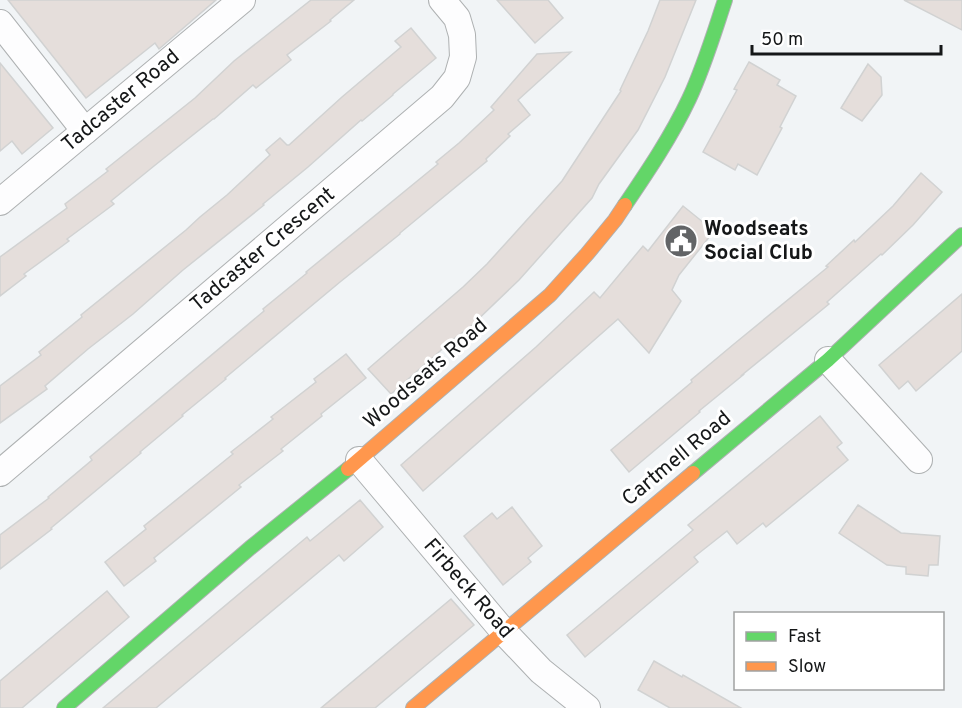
<svg xmlns="http://www.w3.org/2000/svg" width="962" height="708" viewBox="0 0 962 708" font-family="Overpass,sans-serif">
<style>
.building{fill:#e5dedb;stroke:#d1d2d2;stroke-width:1.5}
.lines{fill:none;stroke-linecap:round;stroke-linejoin:round}
.street-casing{stroke:#aeb1b2;stroke-width:28}
.fast-casing{stroke:#aeb1b2;stroke-width:16}
.slow-casing{stroke:#aeb1b2;stroke-width:16}
.street{stroke:#fdfdfe;stroke-width:26}
.fast{stroke:#63d668;stroke-width:14}
.slow{stroke:#ff974d;stroke-width:14}
.labels{text-anchor:middle;dominant-baseline:central;stroke-width:6;stroke-linejoin:round;paint-order:stroke}
.street-label{font-size:21px;fill:#151718;stroke:#fff}
.poi-label{font-size:21px;font-weight:bold;fill:#151718;stroke:#fff;text-anchor:start}
</style>
<rect width="100%" height="100%" fill="#f1f4f6"/>
<g class="building">
<polygon points="8,0 216,0 159,49 155,43 86,98"/>
<polygon points="311,0 354,0 330,20 331,21 287,55 291,60 256,88 253,85 214,119 213,119 154,166 111,201 114,204 67,239 69,241 24,274 26,276 0,296 0,257 67,208 65,204 108,171 106,169 195,98 234,61"/>
<polygon points="497,0 548,0 563,18 535,43"/>
<polygon points="660,0 696,0 665,77 638,130 599,184 592,198 519,280 469,328 456,337 391,394 368,369 463,287 487,264 562,181 621,91 620,90 648,31"/>
<polygon points="904,0 962,0 962,30"/>
<polygon points="411,28 436,58 393,94 393,95 362,121 361,120 308,167 263,204 264,205 183,270 133,314 88,349 45,386 47,389 0,423 0,386 41,355 39,352 82,317 81,315 186,230 200,217 227,195 270,155 266,150 280,138 287,145 289,145 342,97 401,47 395,41"/>
<polygon points="571,52 518,100 530,115 508,134 510,136 486,159 487,161 400,233 400,234 340,282 225,378 226,379 182,415 183,416 140,452 141,453 51,528 52,529 0,569 0,535 49,498 48,497 92,460 90,457 264,311 263,309 307,273 306,272 438,164 436,162 459,143 494,110 491,107 537,54"/>
<polygon points="749,62 780,80 777,85 796,96 780,127 782,128 757,175 738,164 735,170 703,152 737,90 734,89"/>
<polygon points="0,63 53,128 22,154 12,141 0,151"/>
<polygon points="868,64 881,77 882,95 862,121 841,108"/>
<polygon points="921,173 942,192 913,225 882,255 881,254 827,302 829,304 742,375 743,375 699,411 700,412 629,472 611,450 692,382 691,380 734,344 828,267 826,266 854,240 855,242 893,206"/>
<polygon points="683,206 714,231 679,275 672,290 681,301 649,353 618,319 423,491 401,465 536,347 594,292 600,298 643,246 648,251"/>
<polygon points="962,294 962,351 916,391 908,381 899,389 879,365"/>
<polygon points="346,354 366,378 321,414 322,416 281,449 283,451 239,485 241,487 154,558 156,561 124,586 105,562 146,529 144,526 233,454 231,452 273,419 271,417 316,382 314,379"/>
<polygon points="820,416 842,443 837,447 848,460 766,527 763,523 737,544 727,531 694,557 698,562 585,657 567,635 693,530 688,525"/>
<polygon points="360,500 383,527 344,561 339,555 156,708 103,708 307,537 310,541"/>
<polygon points="858,505 901,533 940,536 938,565 929,565 928,576 906,574 906,567 887,565 839,533"/>
<polygon points="512,507 542,546 528,558 531,562 503,585 464,536 492,513 497,519"/>
<polygon points="107,591 129,617 22,708 0,708 0,681"/>
<polygon points="451,599 474,625 425,666 375,708 321,708"/>
<polygon points="654,661 682,677 683,675 741,708 670,708 638,690"/>
</g>
<g class="lines">
<g class="street-casing">
<g id="street">
<polyline points="0,23 85,131"/>
<polyline points="0,202 242,0"/>
<polyline points="828,360 919,460"/>
<polyline points="359,460 504,632 541,671 587,708"/>
<polyline points="0,473 442,97 457,78 463,57 462,35 457,18 442,0"/>
</g>
</g>
<g class="fast-casing">
<g id="fast">
<path d="M625 205C648 171 671 137 689 99 704 67 714 33 725 0"/>
<polyline points="693,473 828,360 962,235"/>
<polyline points="64,708 250,548 348,469"/>
</g>
</g>
<g class="slow-casing">
<g id="slow">
<polyline points="348,469 550,295 587,254 615,220 625,205"/>
<polyline points="413,708 693,473"/>
</g>
</g>
<use href="#street" class="street"/>
<use href="#fast" class="fast"/>
<use href="#slow" class="slow"/>
</g>
<defs>
<g id="civic-disc" transform="scale(1.725)"><circle r="9.5" fill="#626466" stroke="#fff"/><path d="M-.6-6.5H3V-4.5H.6V-3L4-1V1h2V6H-6V1h2V-1L-.6-3ZM-1.2 2.5V6h2.4V2.5Z" fill="#fff"/></g>
</defs>
<g fill-rule="evenodd">
<use href="#civic-disc" x="681" y="241"/>
</g>
<g class="labels">
<g class="street-label">
<text transform="translate(121 101) rotate(-40)">Tadcaster Road</text>
<text transform="translate(263 250) rotate(-40)">Tadcaster Crescent</text>
<text transform="translate(426 374) rotate(-41)">Woodseats Road</text>
<text transform="translate(677 459) rotate(-40)">Cartmell Road</text>
<text transform="translate(468 589) rotate(49)">Firbeck Road</text>
</g>
<g class="poi-label">
<text x="704" y="229">Woodseats<tspan x="704" dy="24">Social Club</tspan></text>
</g>
</g>
<rect x="734" y="612" width="210" height="78" fill="#ffffff" stroke="#a1a2a3" stroke-width="1.5"/>
<rect x="746" y="632" width="30" height="9" fill="#63d668" stroke="#a1a2a3" stroke-width="1.5"/>
<text x="788" y="642" font-size="18" fill="#151718">Fast</text>
<rect x="746" y="662" width="30" height="9" fill="#ff974d" stroke="#a1a2a3" stroke-width="1.5"/>
<text x="788" y="672" font-size="18" fill="#151718">Slow</text>
<path d="M752 45v9h189v-9" fill="none" stroke="#151718" stroke-width="3"/>
<text x="761" y="45" font-size="18" fill="#151718" stroke="#ffffff" stroke-width="4.5" paint-order="stroke">50 m</text>
</svg>
